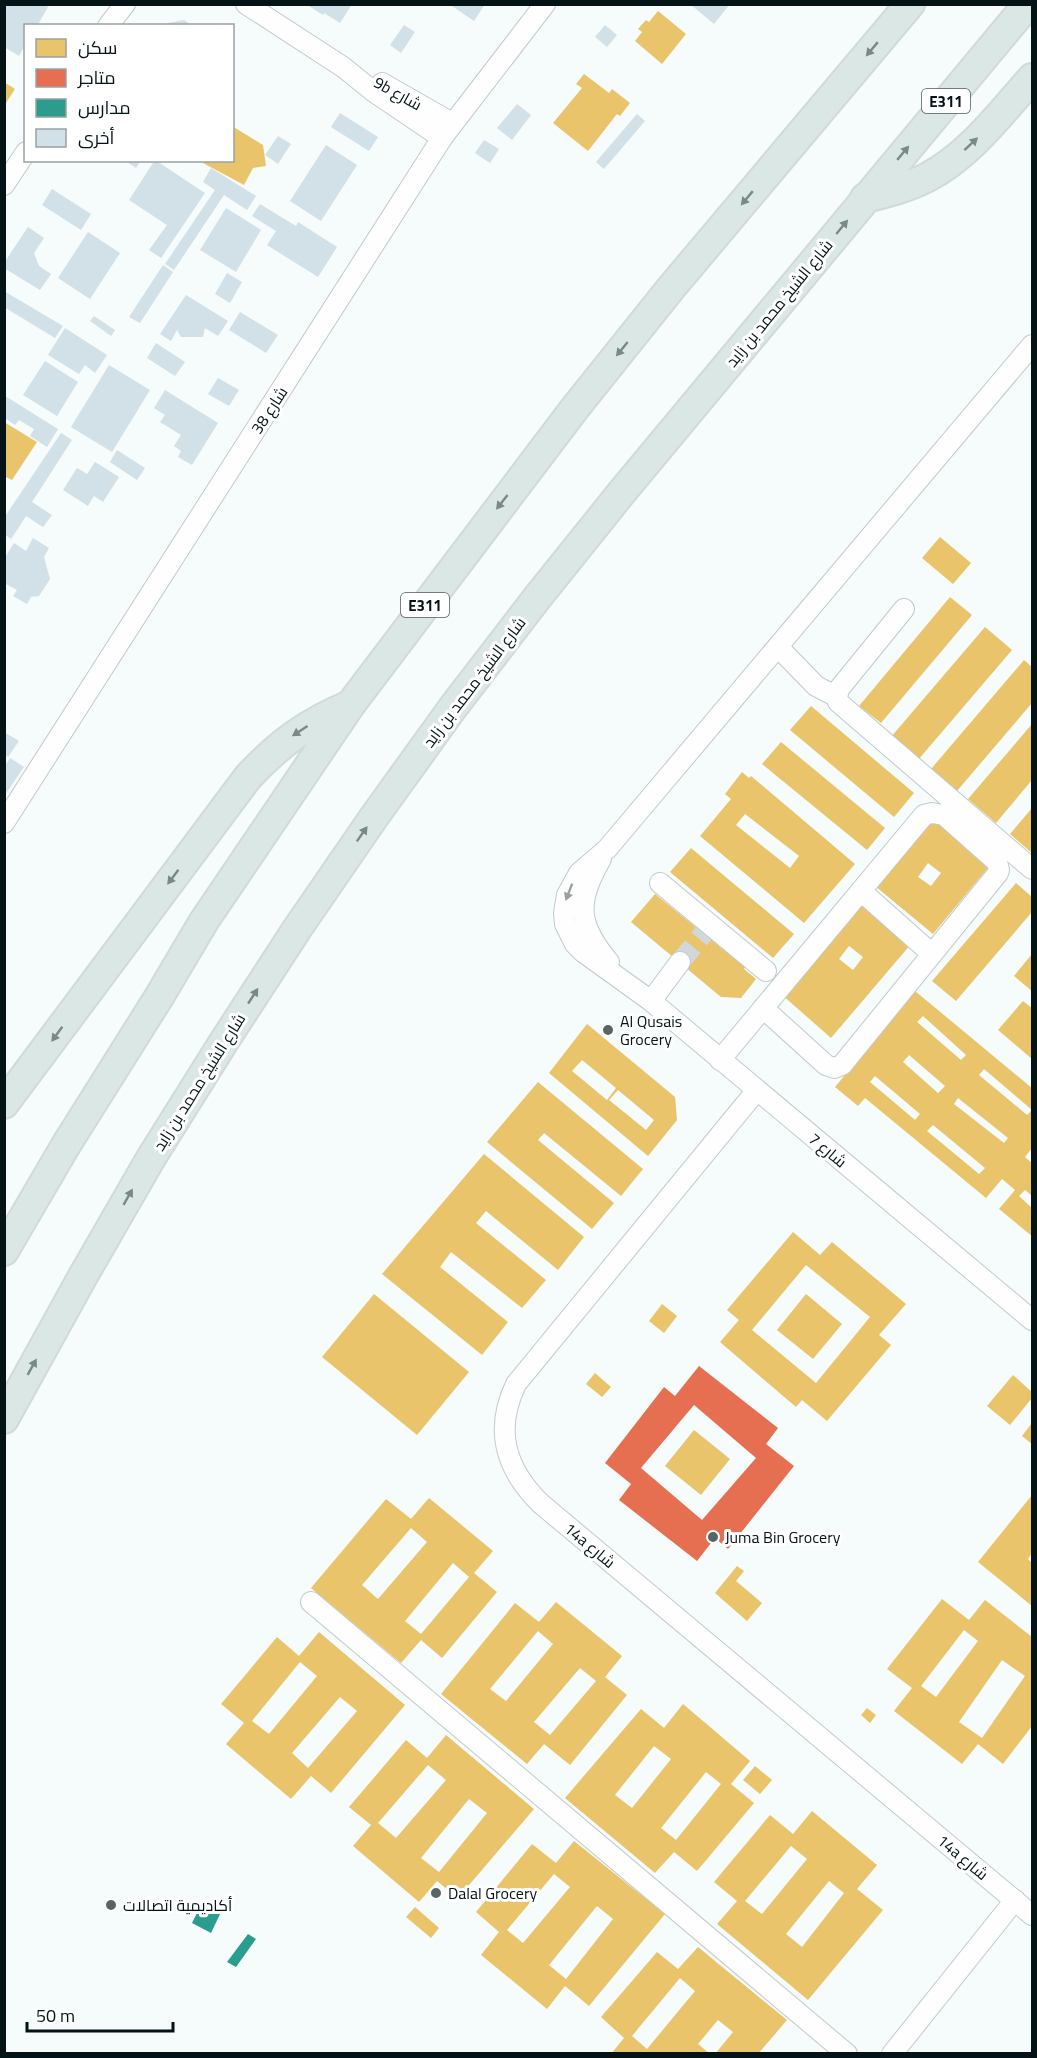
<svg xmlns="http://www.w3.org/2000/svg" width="1037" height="2058" viewBox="0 0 1037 2058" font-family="'Titillium Web',Cairo,sans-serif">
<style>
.homes{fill:#e9c46a;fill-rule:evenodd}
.shops{fill:#e76f51;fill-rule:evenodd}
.schools{fill:#2a9d8f}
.building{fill:#d2e0e7}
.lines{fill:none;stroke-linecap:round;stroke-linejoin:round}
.minor-tunnel{stroke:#d2d8d9;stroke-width:20;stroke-dasharray:20 10;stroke-linecap:butt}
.minor-casing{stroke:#c0cbcc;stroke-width:22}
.highway-casing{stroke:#d3d8d8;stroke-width:32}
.minor{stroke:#fefefe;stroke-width:20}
.highway{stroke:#dae7e5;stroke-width:28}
.oneway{fill:#798888}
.oneway2{fill:#9aa0a1}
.poi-dot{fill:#586466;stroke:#fff;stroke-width:2}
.labels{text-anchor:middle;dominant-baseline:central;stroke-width:6;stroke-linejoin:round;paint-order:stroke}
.shield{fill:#fff;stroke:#4f5a5c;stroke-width:1.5}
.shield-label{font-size:15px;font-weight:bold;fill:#031316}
.street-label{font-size:16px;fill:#031316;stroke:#fff}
.poi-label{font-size:16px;fill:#031316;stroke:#fff;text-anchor:start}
</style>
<rect width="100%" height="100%" fill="#f6fbfb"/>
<g class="homes">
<polygon points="658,11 686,34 662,64 635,41 642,32 638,29 646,20 649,22"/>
<polygon points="584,74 609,93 612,89 630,103 620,116 617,114 588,151 553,123 582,88 576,84"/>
<polygon points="4,82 15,89 4,106"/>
<polygon points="232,126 263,145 266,166 253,168 244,185 203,163 205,160 232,160"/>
<polygon points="4,422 37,442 12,480 4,476"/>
<polygon points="940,537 971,563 953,584 922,558"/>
<polygon points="950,597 972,615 881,723 859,706"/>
<polygon points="985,627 1012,650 918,760 891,737"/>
<polygon points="1024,660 1032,667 1032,703 957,791 931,769"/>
<polygon points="811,706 914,793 894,817 790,730"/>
<polygon points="1032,724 1032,780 996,823 968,799"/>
<polygon points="781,742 885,828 867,850 762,764"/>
<path d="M742 772 749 778 751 776 855 864 804 923 700 836 731 799 725 794ZM745 814 799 856 790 868 736 825Z"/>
<polygon points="1032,808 1032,853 1010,834"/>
<path d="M934 815 992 863 933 934 875 886ZM928 863 941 873 931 886 918 877Z"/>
<polygon points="691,848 794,934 773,958 670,872"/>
<polygon points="1016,883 1032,897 1032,912 956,1001 932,981"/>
<polygon points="655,894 745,967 744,969 756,979 741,998 721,997 631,922"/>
<path d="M860 901 911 944 831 1038 781 994ZM849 946 863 957 853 970 839 959Z"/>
<polygon points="1032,954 1032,991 1014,976"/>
<path d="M915 991 1032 1088V1148L1025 1157 1032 1163V1196L1025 1190 1019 1196 1032 1208V1236L999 1209 1015 1190 1002 1179 986 1198 865 1098 858 1106 835 1087ZM923 1016 966 1055 961 1060 917 1022ZM909 1055 945 1086 938 1093 903 1062ZM984 1069 1032 1110 1027 1115 979 1075ZM875 1076 920 1114 915 1120 870 1082ZM958 1098 1008 1138 1004 1143 954 1104ZM933 1125 985 1168 979 1174 927 1131Z"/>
<polygon points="1023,1001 1032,1008 1032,1059 998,1030"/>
<path d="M587 1024 675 1097 677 1120 648 1156 549 1073ZM582 1060 616 1088 607 1100 572 1071ZM618 1090 654 1120 646 1130 609 1100Z"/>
<polygon points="538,1082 643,1169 621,1196 544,1133 538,1140 614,1203 592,1229 487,1142"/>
<polygon points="484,1154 584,1237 558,1270 486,1211 476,1223 546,1280 522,1308 451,1252 440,1267 508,1322 482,1355 382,1274"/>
<path d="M793 1232 820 1255 832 1242 906 1304 879 1335 891 1345 827 1421 802 1400 796 1407 720 1342 739 1320 727 1310ZM806 1265 870 1317 816 1383 752 1330Z"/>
<polygon points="374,1294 469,1372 417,1435 322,1357"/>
<polygon points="806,1294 842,1324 813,1359 777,1330"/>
<polygon points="662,1304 677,1316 664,1333 649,1321"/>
<polygon points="595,1373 611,1387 602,1397 586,1384"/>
<polygon points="1013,1375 1032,1392 1032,1398 1010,1425 987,1406"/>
<polygon points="1032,1423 1032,1444 1022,1436"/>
<polygon points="694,1430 730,1459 701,1495 665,1466"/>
<polygon points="1032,1495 1032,1553 1028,1559 1032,1563 1032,1606 978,1562"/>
<path d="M429 1498 493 1551 474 1573 497 1592 442 1658 421 1640 401 1663 311 1588 386 1499 411 1519ZM411 1528 427 1542 378 1599 362 1585ZM453 1563 469 1577 421 1634 405 1621Z"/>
<polygon points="737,1566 744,1571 736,1581 762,1603 747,1621 715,1593"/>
<path d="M942 1599 969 1620 985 1600 1032 1637V1726L1003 1764 978 1744 962 1764 894 1711 912 1688 887 1669ZM964 1630 978 1641 936 1697 921 1686ZM1002 1660 1025 1676 982 1738 959 1722Z"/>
<path d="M556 1602 622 1656 605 1677 627 1695 570 1765 544 1744 527 1764 441 1694 515 1603 539 1622ZM538 1631 553 1644 506 1701 490 1689ZM580 1668 596 1681 550 1735 534 1722Z"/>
<path d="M319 1632 405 1705 331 1793 311 1776 291 1799 226 1744 244 1723 221 1704 277 1637 299 1656ZM300 1662 317 1676 269 1734 252 1721ZM340 1697 357 1711 308 1768 292 1753Z"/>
<path d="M683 1704 750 1761 731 1784 754 1803 697 1871 674 1852 655 1873 565 1798 641 1709 664 1728ZM654 1746 671 1759 632 1808 615 1795ZM706 1772 721 1784 676 1840 661 1828Z"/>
<polygon points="867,1708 876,1715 870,1723 861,1715"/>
<path d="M446 1735 534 1809 458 1898 437 1881 419 1902 353 1846 371 1825 349 1807 406 1740 427 1758ZM428 1765 446 1780 396 1838 378 1823ZM469 1799 487 1813 439 1872 421 1858Z"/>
<polygon points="755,1766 772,1780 760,1794 743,1780"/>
<path d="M812 1811 877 1865 857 1889 883 1910 808 2000 717 1924 737 1901 714 1882 770 1815 793 1834ZM791 1846 807 1859 762 1914 745 1901ZM829 1881 844 1893 802 1947 786 1934Z"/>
<path d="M574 1841 665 1914 589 2006 565 1986 547 2009 481 1955 499 1932 476 1912 532 1844 556 1863ZM554 1874 570 1887 523 1943 507 1930ZM597 1906 613 1919 566 1979 549 1965Z"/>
<polygon points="415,1907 439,1928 431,1938 406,1917"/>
<path d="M698 1947 787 2020 758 2054H715L733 2032 718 2020 698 2044 710 2054H611L624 2038 601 2017 657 1952 678 1969ZM680 1978 695 1991 647 2049 632 2036Z"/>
</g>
<path class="shops" d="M699 1366 778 1428 766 1444 794 1466 728 1549 715 1538 697 1561 619 1500 631 1484 605 1463 664 1387 675 1396ZM694 1405 756 1458 702 1520 641 1468Z"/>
<g class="schools">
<polygon points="202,1903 221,1912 211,1933 192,1923"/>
<polygon points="248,1934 256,1939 236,1967 227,1962"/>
</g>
<g class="building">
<polygon points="4,4 45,4 48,7 37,26 26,26 26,44 19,56 4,47"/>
<polygon points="306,4 352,4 340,23 324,13 323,15"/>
<polygon points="449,4 485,4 474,21"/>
<polygon points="690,4 730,4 714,24"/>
<polygon points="184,20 193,26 166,26 168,23"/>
<polygon points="404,25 415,32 401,53 390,45"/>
<polygon points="605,25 617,35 607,47 595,37"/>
<polygon points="517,104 531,115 512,140 497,128"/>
<polygon points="340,113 378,137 369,151 331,127"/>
<polygon points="637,114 645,121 604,169 596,162"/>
<polygon points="278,136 291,144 278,164 265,155"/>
<polygon points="484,140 499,149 490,163 475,153"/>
<polygon points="326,145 357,165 321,221 290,201"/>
<polygon points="124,160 141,160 136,168"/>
<polygon points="155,160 205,193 161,258 149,250 167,225 129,200"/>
<polygon points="211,168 256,196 247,210 224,195 174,270 165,264 215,190 203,182"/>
<polygon points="52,189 91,214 81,230 42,205"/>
<polygon points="260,204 296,226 298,222 337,247 318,277 267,245 276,231 252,216"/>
<polygon points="226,208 261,230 236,272 200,250"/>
<polygon points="28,227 44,238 34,253 39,266 51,274 40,290 4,268 4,263"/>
<polygon points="88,232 120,253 90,299 58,278"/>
<polygon points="163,265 173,272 140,323 129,317"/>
<polygon points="227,273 242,282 230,303 215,294"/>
<polygon points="4,291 63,326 55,338 4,307"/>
<polygon points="186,295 228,321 218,336 205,328 203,337 181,337 177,330 171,341 160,334"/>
<polygon points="240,312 278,335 266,353 229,330"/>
<polygon points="94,316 115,330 111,336 90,321"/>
<polygon points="65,328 107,355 95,373 85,365 79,374 48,355"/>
<polygon points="156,343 185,362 175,376 147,358"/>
<polygon points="45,361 78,382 57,416 23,395"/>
<polygon points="109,365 150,390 112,452 71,427"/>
<polygon points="218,378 239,390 229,406 208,394"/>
<polygon points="165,390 218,423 192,465 178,457 181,451 174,446 181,435 160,422 165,415 154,408"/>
<polygon points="5,396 58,429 47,447 30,436 34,429 19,420 15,425 5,418"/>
<polygon points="61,433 72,440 32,502 52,515 43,527 26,516 11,539 4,534 4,518"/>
<polygon points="117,450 145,468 137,480 110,462"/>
<polygon points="95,462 119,477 103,502 94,496 88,506 63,490 77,468 87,474"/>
<polygon points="33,538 49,548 44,557 50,579 39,596 31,597 27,604 13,596 17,590 4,583 4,559 14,543 26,551"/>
<polygon points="4,732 19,741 8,757 4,754"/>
<polygon points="10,758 24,767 4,796 4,767"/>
</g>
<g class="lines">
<polyline class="minor-tunnel" points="680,962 704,933"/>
<g class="minor-casing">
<g id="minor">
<polyline points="246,4 343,67 374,92 442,138"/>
<polyline points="108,26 125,4"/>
<polyline points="382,83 452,123"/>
<polyline points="4,185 26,152"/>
<polyline points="1032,345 607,849 579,873 567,895 564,913 565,924 575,944 583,952 651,1001 1032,1320"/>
<polyline points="904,609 839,689 837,697 838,702 1032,869"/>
<polyline points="778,647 816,686 837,697"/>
<polyline points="4,823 442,138 545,4"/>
<path d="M601 859C576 902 577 924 609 962"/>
<polyline points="660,883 766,971"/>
<polyline points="861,891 932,954"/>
<polyline points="651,1001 680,962"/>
<polyline points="720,1060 924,815 932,813 944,815 997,862 999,870 998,873 842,1065 834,1068 826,1065 763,1008"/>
<path d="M757 1090 516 1384C494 1430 505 1468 540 1503L1032 1915"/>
<polyline points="311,1602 847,2054"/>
<polyline points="892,2054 1015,1900"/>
</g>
</g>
<g class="highway-casing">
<g id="highway">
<path d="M865 198C886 193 906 188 926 178 969 156 1001 113 1032 78"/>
<path d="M4 1104 248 777C279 744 307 723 350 705"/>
<polyline points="4,1251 66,1145 159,997 204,921 351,704 575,408 671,288 910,4"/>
<polyline points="4,1419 83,1276 151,1158 223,1043 297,929 374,817 454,706 537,598 622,492 1028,4"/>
</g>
</g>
<use href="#minor" class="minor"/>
<use href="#highway" class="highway"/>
</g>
<defs><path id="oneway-solid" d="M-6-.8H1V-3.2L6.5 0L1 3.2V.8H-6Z" transform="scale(1.5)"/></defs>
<g class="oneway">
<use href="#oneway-solid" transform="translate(872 49) rotate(130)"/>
<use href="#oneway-solid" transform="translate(971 144) rotate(-43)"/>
<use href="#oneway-solid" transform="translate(903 153) rotate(-50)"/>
<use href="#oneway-solid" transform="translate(747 198) rotate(130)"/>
<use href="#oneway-solid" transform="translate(842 227) rotate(-51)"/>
<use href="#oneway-solid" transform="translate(622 349) rotate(129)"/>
<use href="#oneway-solid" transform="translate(502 502) rotate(128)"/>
<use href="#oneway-solid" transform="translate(300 731) rotate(147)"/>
<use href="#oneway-solid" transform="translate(362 834) rotate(-55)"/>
<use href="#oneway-solid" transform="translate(173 877) rotate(127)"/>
<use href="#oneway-solid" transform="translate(253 996) rotate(-57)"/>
<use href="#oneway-solid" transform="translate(57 1034) rotate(126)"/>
<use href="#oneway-solid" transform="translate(128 1197) rotate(-60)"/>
<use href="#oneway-solid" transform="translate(32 1367) rotate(-61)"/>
</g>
<use class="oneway2" href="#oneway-solid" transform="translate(569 892) rotate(111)"/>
<g class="poi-dot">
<circle cx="608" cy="1030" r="6"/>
<circle cx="713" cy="1537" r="6"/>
<circle cx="436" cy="1893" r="6"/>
<circle cx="111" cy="1905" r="6"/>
</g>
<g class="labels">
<g class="shield">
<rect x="922" y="89" width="48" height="24" rx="4.5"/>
<rect x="401" y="593" width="48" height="24" rx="4.5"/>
</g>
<g class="shield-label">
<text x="946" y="101">E311</text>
<text x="425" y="605">E311</text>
</g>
<g class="street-label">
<text transform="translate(398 93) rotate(29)">9b شارع</text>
<text transform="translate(779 303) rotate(-51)">شارع الشيخ محمد بن زايد</text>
<text transform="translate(269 410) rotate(-57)">شارع 38</text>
<text transform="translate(474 682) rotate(-53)">شارع الشيخ محمد بن زايد</text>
<text transform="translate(199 1082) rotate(-58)">شارع الشيخ محمد بن زايد</text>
<text transform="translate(828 1150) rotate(40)">شارع 7</text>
<text transform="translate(590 1545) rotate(40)">14a شارع</text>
<text transform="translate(963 1857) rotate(40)">14a شارع</text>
</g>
<g class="poi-label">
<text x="620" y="1021">Al Qusais<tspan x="620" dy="18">Grocery</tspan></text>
<text x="725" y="1537">Juma Bin Grocery</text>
<text x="448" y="1893">Dalal Grocery</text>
<text x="123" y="1905">أكاديمية اتصالات</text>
</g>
</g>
<rect width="1037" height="2058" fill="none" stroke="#031316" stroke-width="12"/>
<rect x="24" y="24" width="210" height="138" fill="#ffffff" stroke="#9aa1a2" stroke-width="1.5"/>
<rect x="36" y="39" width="30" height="18" fill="#e9c46a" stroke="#9aa1a2" stroke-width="1.5"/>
<text x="78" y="54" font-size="18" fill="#031316">سكن</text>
<rect x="36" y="69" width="30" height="18" fill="#e76f51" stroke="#9aa1a2" stroke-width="1.5"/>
<text x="78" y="84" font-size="18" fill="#031316">متاجر</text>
<rect x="36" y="99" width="30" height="18" fill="#2a9d8f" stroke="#9aa1a2" stroke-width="1.5"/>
<text x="78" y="114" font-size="18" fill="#031316">مدارس</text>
<rect x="36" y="129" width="30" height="18" fill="#d2e0e7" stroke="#9aa1a2" stroke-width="1.5"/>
<text x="78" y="144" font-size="18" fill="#031316">أخرى</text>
<path d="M27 2022v9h146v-9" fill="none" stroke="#031316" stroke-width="3"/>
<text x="36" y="2022" font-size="18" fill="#031316" stroke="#ffffff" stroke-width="4.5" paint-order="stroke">50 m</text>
</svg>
